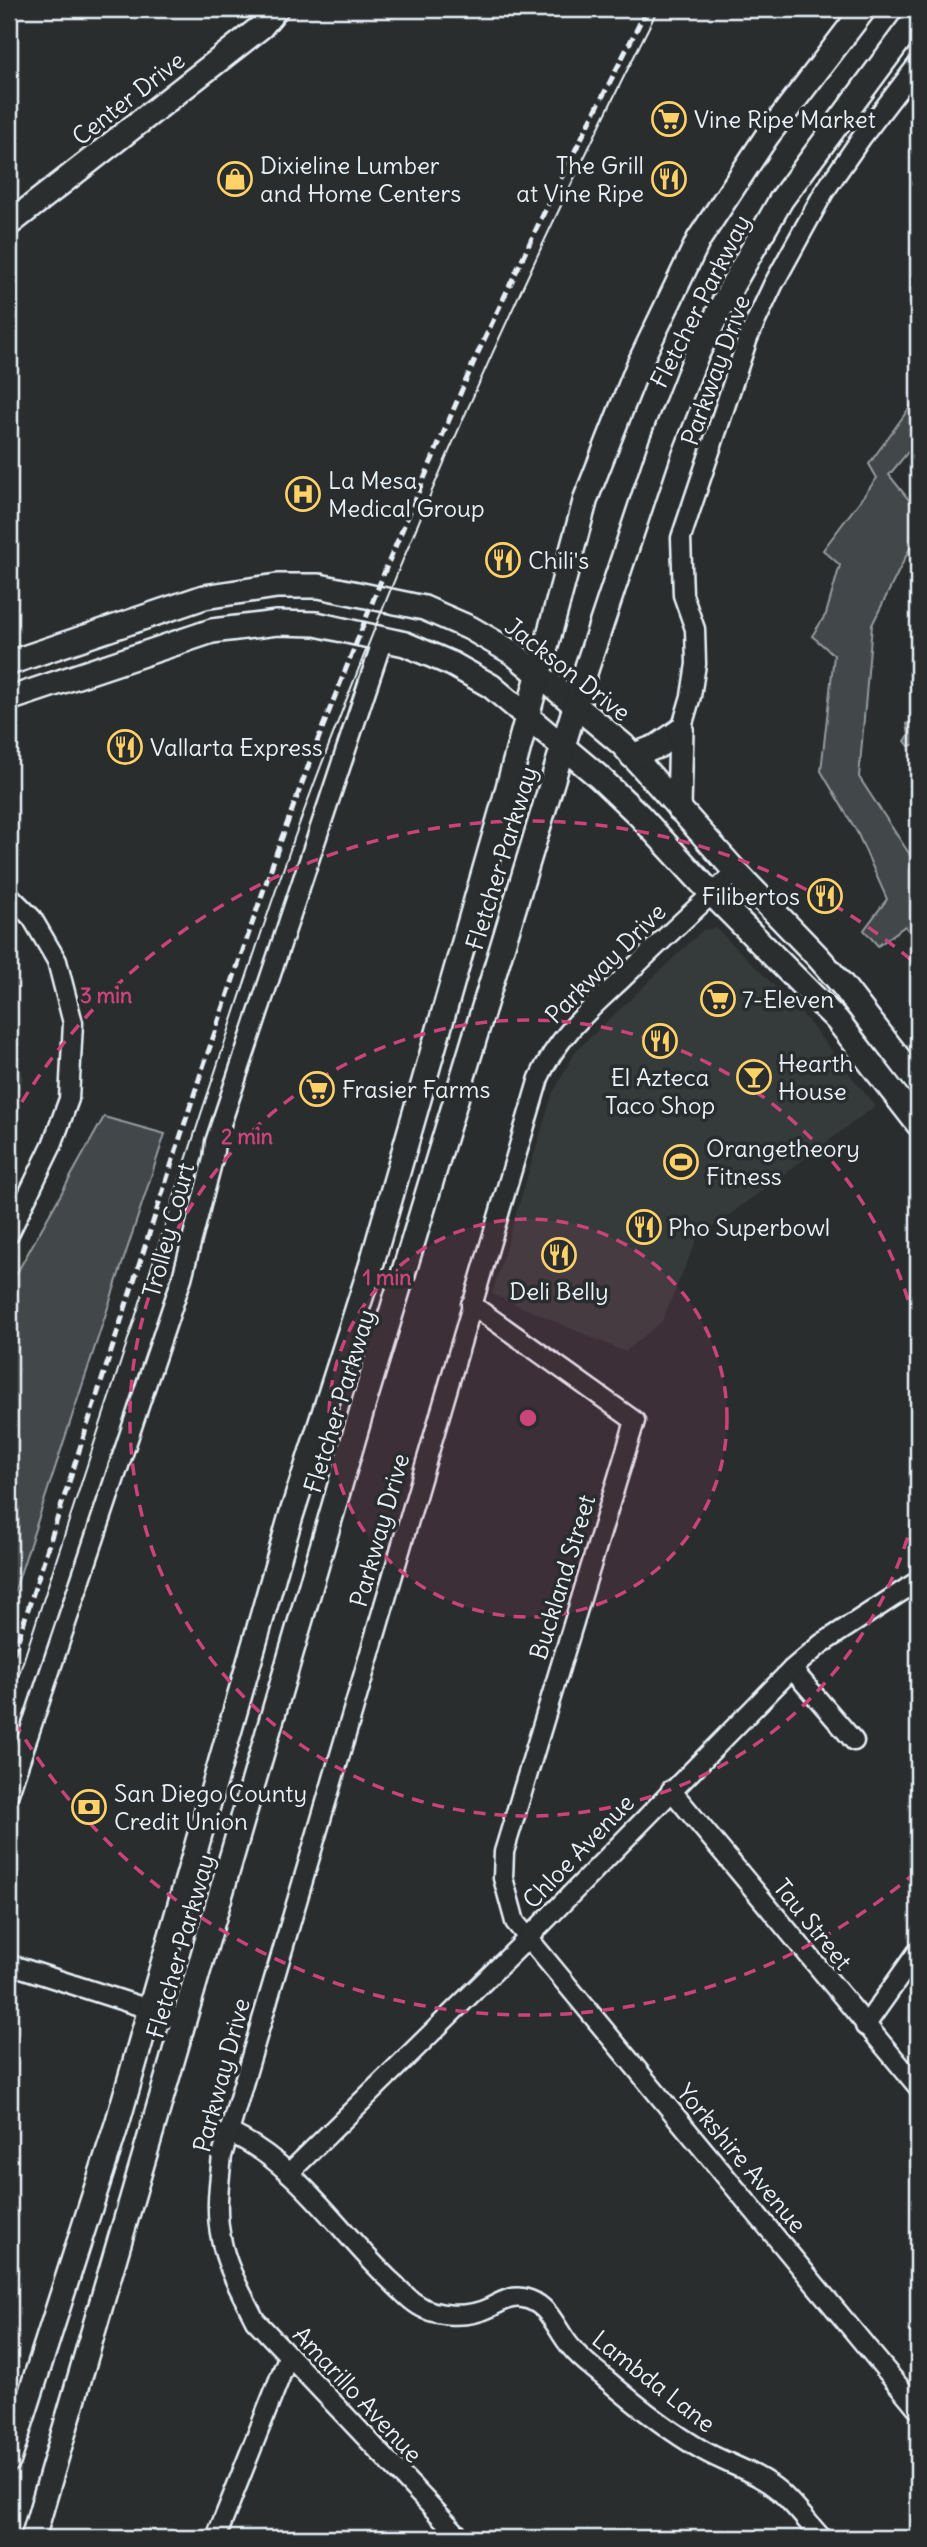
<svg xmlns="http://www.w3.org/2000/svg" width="927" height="2547" viewBox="0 0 927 2547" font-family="Delius,sans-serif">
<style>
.built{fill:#363a3b}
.green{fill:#424648;stroke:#959ca0;stroke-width:2}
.water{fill:#63686b;stroke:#989fa3;stroke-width:2}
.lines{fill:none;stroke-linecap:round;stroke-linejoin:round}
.minor-casing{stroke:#e8f1f8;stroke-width:23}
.major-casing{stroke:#e8f1f8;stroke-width:28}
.minor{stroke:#2a2d2e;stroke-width:18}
.major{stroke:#2a2d2e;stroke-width:23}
.tram{stroke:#e8f1f8;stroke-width:2}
.rail{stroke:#e8f1f8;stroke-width:5;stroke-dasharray:10 5;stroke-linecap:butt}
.ring{fill:none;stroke:#ca437a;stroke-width:3.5;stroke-dasharray:12 9}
.labels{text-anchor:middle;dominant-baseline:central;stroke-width:7;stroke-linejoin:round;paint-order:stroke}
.street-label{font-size:24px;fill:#e8f1f8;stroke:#2a2d2e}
.poi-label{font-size:24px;fill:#e8f1f8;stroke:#2a2d2e;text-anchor:start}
.centre{fill:#ca437a;stroke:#2a2d2e;stroke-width:3.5}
.ring-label{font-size:21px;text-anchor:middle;font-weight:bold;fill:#ca437a;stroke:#2a2d2e;stroke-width:7;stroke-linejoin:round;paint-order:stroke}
</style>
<rect width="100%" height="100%" fill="#2a2d2e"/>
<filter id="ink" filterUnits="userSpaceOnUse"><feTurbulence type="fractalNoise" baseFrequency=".0143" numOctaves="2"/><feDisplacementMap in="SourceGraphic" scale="14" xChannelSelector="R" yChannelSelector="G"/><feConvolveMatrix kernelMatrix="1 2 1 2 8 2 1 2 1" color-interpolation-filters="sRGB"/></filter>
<g filter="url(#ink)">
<g class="built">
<polygon points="716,928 800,1011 875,1106 697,1239 662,1321 625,1352 492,1294 552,1095 576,1051 703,930"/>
<polygon points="9,1044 23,1078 9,1123"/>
</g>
<g class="green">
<polygon points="918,396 918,440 889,475 918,511 918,532 872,625 859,777 918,867 918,944 905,926 878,946 864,930 887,899 857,832 821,771 834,655 812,636 826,614 840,565 823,550 877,478 869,464"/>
<polygon points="104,1117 165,1134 9,1608 9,1287"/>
</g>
<polygon class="water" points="911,721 918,725 916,744 909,746 905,741 909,735 907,724"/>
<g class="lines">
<g class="minor-casing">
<g id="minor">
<polyline points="681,730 691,696 696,664 695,629 683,595 681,538 748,338 773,285 824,192 862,137 918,64"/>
<polyline points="9,895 32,918 57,961 73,1023 69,1099 52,1145 9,1234"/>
<polyline points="471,1304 635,1421 504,1852 503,1878 515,1922 918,2409"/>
<polyline points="792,1669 854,1741"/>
<polyline points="671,1790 918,2087"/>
<polyline points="9,1793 182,1278 213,1159 215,1142 383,639"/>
<polyline points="9,1964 186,2021"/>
<polyline points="865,2026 918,1951"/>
<path d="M228 2132C296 2162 339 2232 391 2281 399 2288 406 2297 415 2303 435 2318 469 2318 491 2307 504 2300 515 2294 530 2300 551 2308 557 2331 571 2347 580 2359 595 2369 606 2379 636 2405 670 2432 704 2451 729 2465 757 2472 779 2491 795 2505 808 2523 822 2538"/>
<polyline points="289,2173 527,1939 792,1669 821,1644 918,1581"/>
<polyline points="216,2538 288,2357"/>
<path d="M461 2538 255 2320C242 2294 226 2267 221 2238 215 2211 219 2184 222 2156L539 1078C557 1037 590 1009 622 979 659 943 697 907 736 872"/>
</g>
</g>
<g class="major-casing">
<g id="major">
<polyline points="9,224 261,27 276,9"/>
<polyline points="9,663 204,597 277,586 319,586 424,608 470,628 513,653 623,745 736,872 818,957 844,987 918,1083"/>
<polyline points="9,699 212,631 277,623 316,624 405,644 452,664 491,686 599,777 639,815 712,894 837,1020 918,1124"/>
<polyline points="632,756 658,746 681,730"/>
<polyline points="679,809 681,730"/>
<polyline points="9,2460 118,2121 290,1519 371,1266 503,806 586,498 639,364 699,239 767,136 864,9"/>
<polyline points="33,2538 364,1403 544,809 587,667 660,448 696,356 734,282 781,200 918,15"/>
</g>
</g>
<use href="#minor" class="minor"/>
<use href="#major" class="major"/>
<path class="tram" d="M9 1705C74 1508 137 1311 201 1114 235 1013 267 911 304 811 406 536 525 270 658 9"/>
<polyline class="rail" points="9,1668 201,1073 277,851 322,729 386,568 475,359 549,202 647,9"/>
</g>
</g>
<circle cx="528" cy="1418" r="199" fill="#ca437a" fill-opacity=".12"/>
<g class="ring">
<circle cx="528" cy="1418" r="199"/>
<path d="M918 1497A398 398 0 1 1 918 1339"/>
<path d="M916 1872A597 597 0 0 1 11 1716M11 1120A597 597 0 0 1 916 964"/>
</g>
<defs>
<g id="supermarket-ring" transform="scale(1.75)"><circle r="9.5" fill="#2a2d2e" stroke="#ffd166" stroke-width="1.5"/><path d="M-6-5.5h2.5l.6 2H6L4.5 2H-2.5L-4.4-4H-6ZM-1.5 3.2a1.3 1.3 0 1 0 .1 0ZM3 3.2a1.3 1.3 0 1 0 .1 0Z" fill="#ffd166"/></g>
<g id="shop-ring" transform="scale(1.75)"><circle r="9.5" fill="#2a2d2e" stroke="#ffd166" stroke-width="1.5"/><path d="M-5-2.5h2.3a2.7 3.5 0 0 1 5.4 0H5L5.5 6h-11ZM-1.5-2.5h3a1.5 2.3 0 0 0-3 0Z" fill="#ffd166"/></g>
<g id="restaurant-ring" transform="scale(1.75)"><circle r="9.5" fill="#2a2d2e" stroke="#ffd166" stroke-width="1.5"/><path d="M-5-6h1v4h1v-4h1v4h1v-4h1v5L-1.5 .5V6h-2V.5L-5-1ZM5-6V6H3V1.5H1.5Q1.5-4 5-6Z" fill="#ffd166"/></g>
<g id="hospital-ring" transform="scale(1.75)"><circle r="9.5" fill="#2a2d2e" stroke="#ffd166" stroke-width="1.5"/><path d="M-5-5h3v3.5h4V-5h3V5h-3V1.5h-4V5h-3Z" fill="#ffd166"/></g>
<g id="bar-ring" transform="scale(1.75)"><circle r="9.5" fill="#2a2d2e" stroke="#ffd166" stroke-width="1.5"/><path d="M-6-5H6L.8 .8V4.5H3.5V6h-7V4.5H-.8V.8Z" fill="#ffd166"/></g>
<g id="stadium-ring" transform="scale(1.75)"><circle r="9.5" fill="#2a2d2e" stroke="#ffd166" stroke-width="1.5"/><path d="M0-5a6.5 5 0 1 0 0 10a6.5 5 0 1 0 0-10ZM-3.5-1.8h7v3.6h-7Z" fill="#ffd166"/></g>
<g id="bank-ring" transform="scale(1.75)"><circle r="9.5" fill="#2a2d2e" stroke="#ffd166" stroke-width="1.5"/><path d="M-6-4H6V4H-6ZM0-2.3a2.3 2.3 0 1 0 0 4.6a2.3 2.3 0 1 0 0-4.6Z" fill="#ffd166"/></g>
</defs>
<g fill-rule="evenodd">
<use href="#supermarket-ring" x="669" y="119"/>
<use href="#shop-ring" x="235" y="179"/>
<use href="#restaurant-ring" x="669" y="179"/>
<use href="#hospital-ring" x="303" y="494"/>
<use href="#restaurant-ring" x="503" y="560"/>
<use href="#restaurant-ring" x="125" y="747"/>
<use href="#restaurant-ring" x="825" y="896"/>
<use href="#supermarket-ring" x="718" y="999"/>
<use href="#restaurant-ring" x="660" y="1041"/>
<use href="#bar-ring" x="754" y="1077"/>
<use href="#supermarket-ring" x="317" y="1089"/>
<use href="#stadium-ring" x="681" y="1162"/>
<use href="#restaurant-ring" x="644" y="1227"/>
<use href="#restaurant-ring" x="559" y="1255"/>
<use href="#bank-ring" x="89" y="1807"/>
</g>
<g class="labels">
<g class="street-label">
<text transform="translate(128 98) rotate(-38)">Center Drive</text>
<text transform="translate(700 301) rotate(-63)">Fletcher Parkway</text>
<text transform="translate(715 370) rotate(-70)">Parkway Drive</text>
<text transform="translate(568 669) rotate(38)">Jackson Drive</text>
<text transform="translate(501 858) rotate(-73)">Fletcher Parkway</text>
<text transform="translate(605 963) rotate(-45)">Parkway Drive</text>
<text transform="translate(168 1230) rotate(-75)">Trolley Court</text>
<text transform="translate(339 1401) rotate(-73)">Fletcher Parkway</text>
<text transform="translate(379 1530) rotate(-74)">Parkway Drive</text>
<text transform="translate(562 1577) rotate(-73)">Buckland Street</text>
<text transform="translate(578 1851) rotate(-46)">Chloe Avenue</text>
<text transform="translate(813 1924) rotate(51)">Tau Street</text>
<text transform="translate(180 1946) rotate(-74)">Fletcher Parkway</text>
<text transform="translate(221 2075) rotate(-75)">Parkway Drive</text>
<text transform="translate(742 2158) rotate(50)">Yorkshire Avenue</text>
<text transform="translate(654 2381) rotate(38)">Lambda Lane</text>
<text transform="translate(358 2394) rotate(47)">Amarillo Avenue</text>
</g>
<g class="poi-label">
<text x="694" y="119">Vine Ripe Market</text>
<text x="260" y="165">Dixieline Lumber<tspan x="260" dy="28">and Home Centers</tspan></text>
<text x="644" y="165" text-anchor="end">The Grill<tspan x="644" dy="28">at Vine Ripe</tspan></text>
<text x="328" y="480">La Mesa<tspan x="328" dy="28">Medical Group</tspan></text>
<text x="528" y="560">Chili's</text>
<text x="150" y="747">Vallarta Express</text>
<text x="800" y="896" text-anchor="end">Filibertos</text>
<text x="742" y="999">7-Eleven</text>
<text x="778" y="1063">Hearth<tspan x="778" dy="28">House</tspan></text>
<text x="660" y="1077" text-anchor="middle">El Azteca<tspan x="660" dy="28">Taco Shop</tspan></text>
<text x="342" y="1089">Frasier Farms</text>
<text x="706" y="1148">Orangetheory<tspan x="706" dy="28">Fitness</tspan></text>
<text x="668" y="1227">Pho Superbowl</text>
<text x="559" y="1291" text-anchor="middle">Deli Belly</text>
<text x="114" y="1793">San Diego County<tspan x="114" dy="28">Credit Union</tspan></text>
</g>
</g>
<circle cx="528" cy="1418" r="10" class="centre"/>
<g class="ring-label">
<text x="106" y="1003">3 min</text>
<text x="247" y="1144">2 min</text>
<text x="387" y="1285">1 min</text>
</g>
<rect width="927" height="2547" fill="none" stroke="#2a2d2e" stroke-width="35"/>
<rect x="18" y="18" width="892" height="2512" fill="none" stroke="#e8f1f8" stroke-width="2.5" filter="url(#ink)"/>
</svg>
